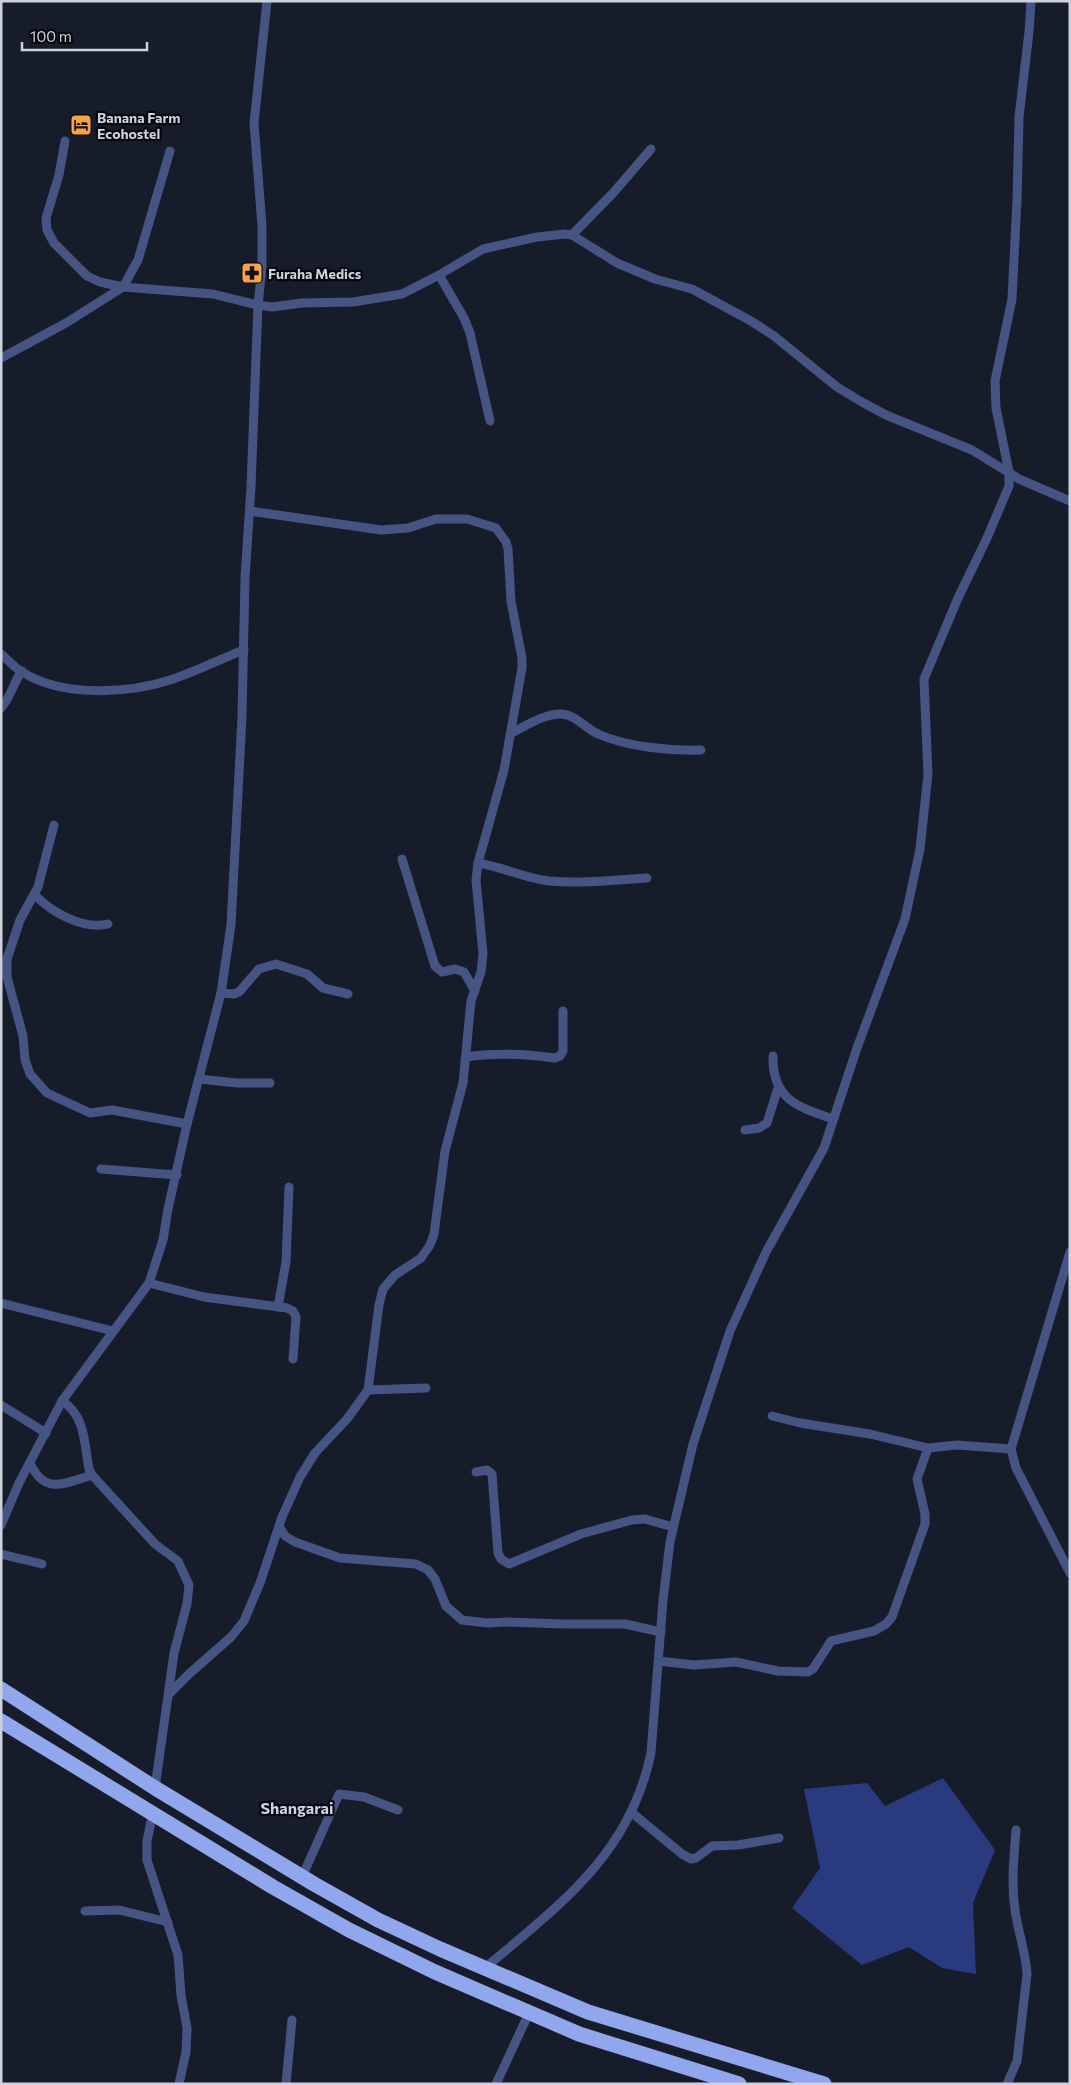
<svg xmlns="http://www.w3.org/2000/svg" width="1071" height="2085" viewBox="0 0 1071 2085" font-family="Commissioner,sans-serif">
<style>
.forest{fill:#2a3a7e}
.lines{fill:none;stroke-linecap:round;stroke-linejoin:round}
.street{stroke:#465483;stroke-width:9}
.highway{stroke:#90a6ed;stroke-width:15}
.labels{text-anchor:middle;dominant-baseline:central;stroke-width:4.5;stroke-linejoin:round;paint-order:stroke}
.poi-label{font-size:14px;font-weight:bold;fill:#cdd1db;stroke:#05070c;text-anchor:start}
.quarter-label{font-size:16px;font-weight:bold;fill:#cad1e6;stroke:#05070c}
</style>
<rect width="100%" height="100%" fill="#171c2a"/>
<polygon class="forest" points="943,1778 995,1850 973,1903 976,1974 942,1968 909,1947 862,1965 792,1908 820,1868 804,1789 867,1783 885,1806"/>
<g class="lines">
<g class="street">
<polyline points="65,141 59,175 46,218 47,230 54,243 87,276 100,282 123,287 213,294 258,305 272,307 302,303 353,302 402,294 439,275 483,249 537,237 565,234 572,235 617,263 655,279 692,289 751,321 774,336 837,387 860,401 886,415 972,450 1019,479 1070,501"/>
<polyline points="572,235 614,192 651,149"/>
<polyline points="439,275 464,318 470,333 490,421"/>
<polyline points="1,358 66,323 123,287 138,260 170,151"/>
<path d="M1 654C8 660 14 667 22 672 62 697 127 694 170 680 195 672 220 659 244 650"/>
<path d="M1 708C11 697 13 683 22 671"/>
<path d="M511 733C526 726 545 713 562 714 576 715 586 729 598 734 627 747 671 751 701 750"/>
<polyline points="54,825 38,887 20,920 7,959 7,977 23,1036 25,1060 30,1074 47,1093 90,1113 112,1110 187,1124"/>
<polyline points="402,859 435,966 442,972 455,969 464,972 475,991"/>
<path d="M478 863C503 867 524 878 549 881 582 884 615 880 647 878"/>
<path d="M35 895C52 913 84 930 108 924"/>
<polyline points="221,993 234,994 239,992 259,969 276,964 307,974 323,988 348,994"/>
<path d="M773 1056C772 1099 797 1107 833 1119"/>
<path d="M466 1057C496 1052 525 1054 555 1058L560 1056 563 1051V1011"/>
<polyline points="199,1079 237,1083 270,1083"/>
<polyline points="745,1130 759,1128 767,1123 778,1088"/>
<polyline points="101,1169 177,1175"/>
<polyline points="1070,1252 1011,1449 1016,1468 1070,1573"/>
<polyline points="149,1283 204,1297 287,1308 293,1311 296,1317 293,1359"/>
<polyline points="1,1303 113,1331"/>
<polyline points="278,1307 286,1262 289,1187"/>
<polyline points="368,1390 426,1388"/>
<path d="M62 1401C86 1416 84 1444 89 1469L92 1475 155 1544 178 1561 189 1585 187 1604 174 1653 155 1788"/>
<polyline points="1,1405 46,1433"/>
<polyline points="772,1416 800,1423 870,1434 928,1448 957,1445 1011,1449"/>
<path d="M30 1463C45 1496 65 1483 92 1475"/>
<polyline points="476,1472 487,1470 492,1474 498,1553 501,1559 509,1564 581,1534 632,1520 645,1519 673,1527"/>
<polyline points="1,1525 19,1483 62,1401 149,1283 163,1240 168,1209 187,1124 221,993 231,925 242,717 245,578 251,487 258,305 262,267 262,226 254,123 267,1"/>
<polyline points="279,1526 285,1536 295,1542 340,1558 416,1564 428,1570 435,1579 446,1606 462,1620 487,1623 507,1622 563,1624 625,1624 661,1632"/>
<polyline points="1,1554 42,1564"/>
<polyline points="659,1661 694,1665 736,1662 778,1671 808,1672 813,1669 831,1641 874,1631 886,1624 892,1617 925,1524 925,1514 917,1479 928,1448"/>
<polyline points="169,1694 189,1674 231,1637 244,1621 260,1583 282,1517 300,1477 315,1453 347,1419 368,1390 379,1305 383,1289 395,1275 421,1258 430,1245 434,1234 445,1151 463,1083 471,1001 481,972 483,954 476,880 478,863 504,770 522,668 522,658 511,601 508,549 506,542 496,528 467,519 436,519 408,528 381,530 250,511"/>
<polyline points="153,1812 147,1841 147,1860 178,1955 181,1995 187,2028 186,2052 179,2084"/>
<polyline points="631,1812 682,1854 691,1859 696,1858 712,1846 738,1845 779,1838"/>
<polyline points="302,1877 339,1794 364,1797 398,1810"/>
<polyline points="85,1911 119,1910 168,1922"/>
<path d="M485 1968C558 1906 630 1855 651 1753L663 1600 670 1542 693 1444 730 1331 766 1252 824 1148 857 1048 905 919 920 849 928 774 924 679 958 598 987 538 1009 486V472L996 408 995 381 1012 299 1017 200 1019 117 1029 32 1031 1"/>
<polyline points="286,2084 292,2020"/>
<polyline points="496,2084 529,2013"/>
<path d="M1007 2084 1017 2061 1027 1974C1026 1953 1018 1932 1015 1910 1011 1883 1014 1857 1016 1830"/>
</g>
<g class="highway">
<polyline points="1,1689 155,1788 314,1884 378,1920 440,1949 588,2012 824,2084"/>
<polyline points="1,1721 273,1887 349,1930 435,1972 579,2034 739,2084"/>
</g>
</g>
<defs>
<g id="hotel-square" transform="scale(1.125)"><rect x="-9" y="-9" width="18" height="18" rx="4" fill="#f7a148" stroke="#05070c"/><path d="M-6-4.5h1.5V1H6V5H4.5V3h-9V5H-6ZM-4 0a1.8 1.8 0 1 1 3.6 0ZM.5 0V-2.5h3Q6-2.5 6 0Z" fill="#111"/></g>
<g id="pharmacy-square" transform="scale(1.125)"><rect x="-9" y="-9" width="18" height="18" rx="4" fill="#f7a148" stroke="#05070c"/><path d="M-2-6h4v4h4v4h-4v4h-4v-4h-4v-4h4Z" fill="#111"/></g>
</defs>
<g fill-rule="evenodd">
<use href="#hotel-square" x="81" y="125"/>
<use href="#pharmacy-square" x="252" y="273"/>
</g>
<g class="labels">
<g class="poi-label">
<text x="97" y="117">Banana Farm<tspan x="97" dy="16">Ecohostel</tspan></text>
<text x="268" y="273">Furaha Medics</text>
</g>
<g class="quarter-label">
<text x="297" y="1807">Shangarai</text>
</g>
</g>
<rect width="1071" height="2085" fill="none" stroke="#cdd1db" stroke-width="5"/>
<path d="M22 42v8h125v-8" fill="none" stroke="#cdd1db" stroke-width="2.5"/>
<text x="30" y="42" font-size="15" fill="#cdd1db" stroke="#05070c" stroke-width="4" paint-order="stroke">100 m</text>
</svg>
